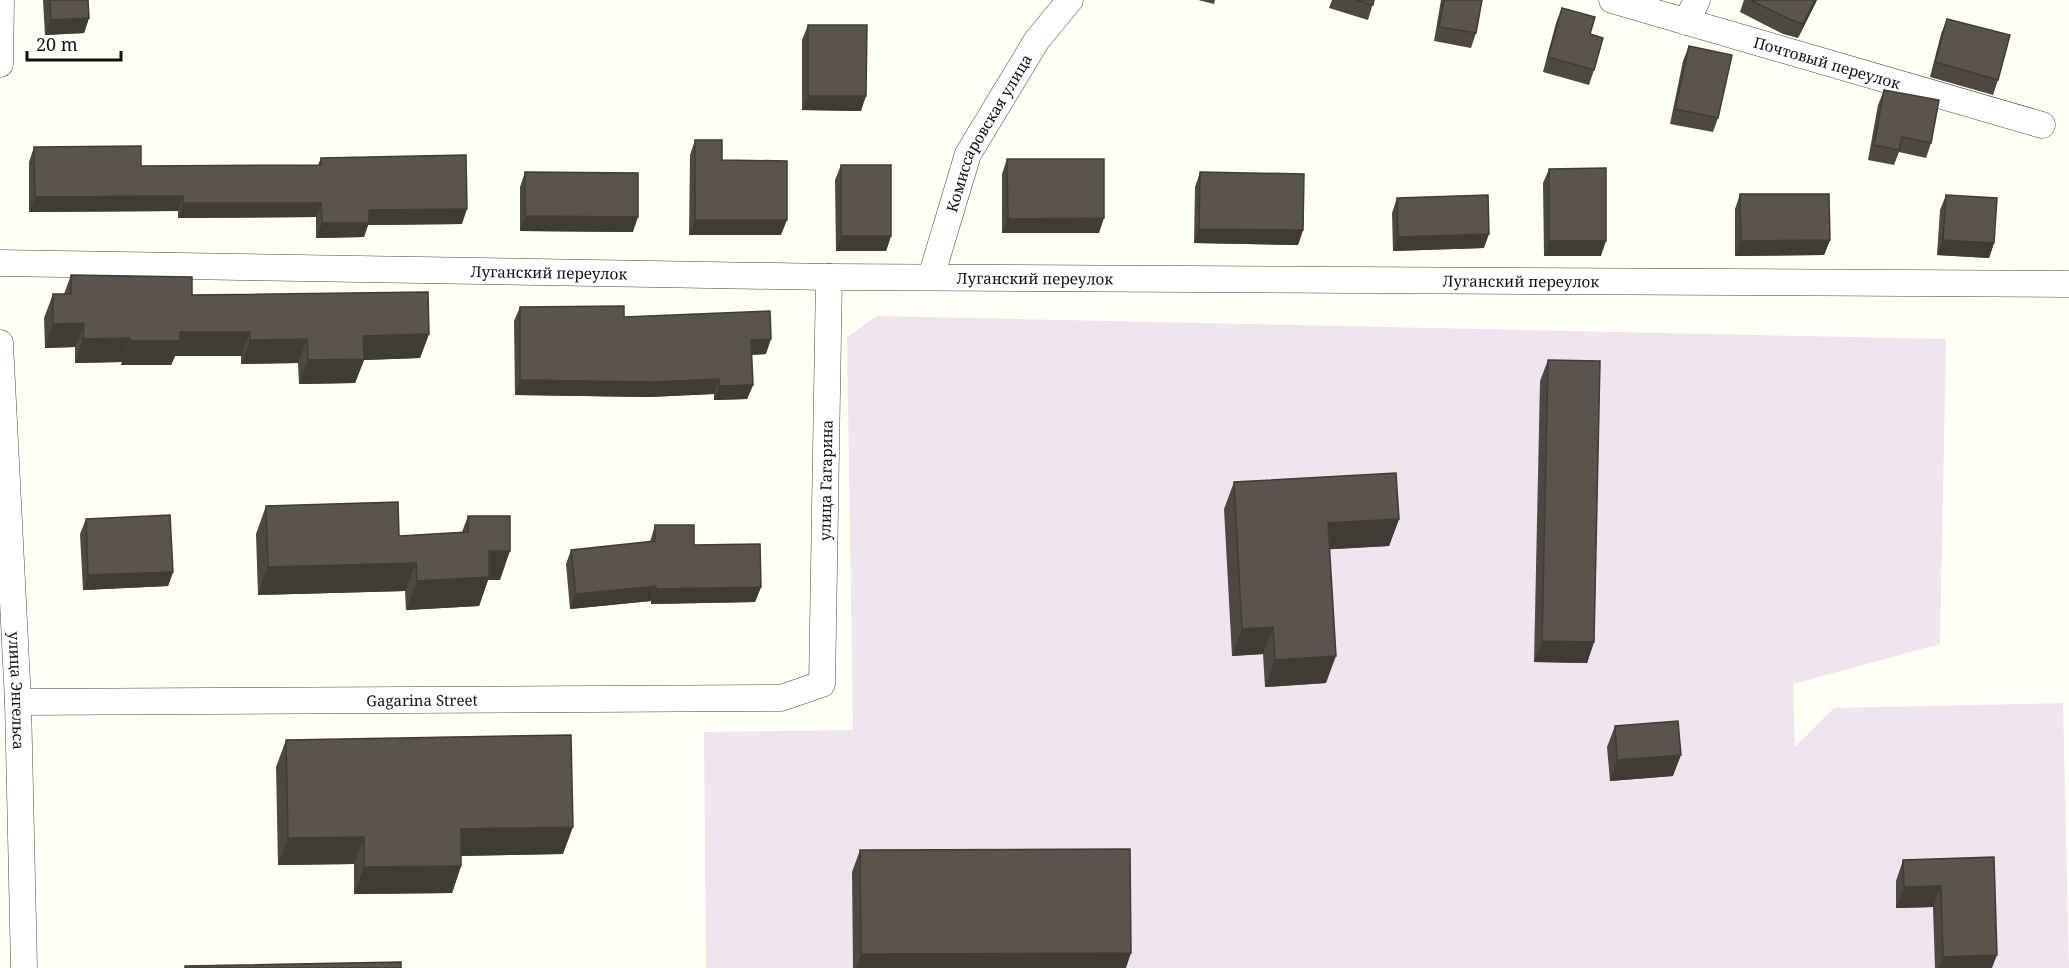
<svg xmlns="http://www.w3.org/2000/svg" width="2069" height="968" viewBox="0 0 2069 968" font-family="'Noto Serif',serif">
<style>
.industrial{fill:#f0e5ef}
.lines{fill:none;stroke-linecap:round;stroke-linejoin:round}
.street-casing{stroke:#444;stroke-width:27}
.street{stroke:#fff;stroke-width:26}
.wall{fill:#4e4840}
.shaded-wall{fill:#403b34}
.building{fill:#5b544b;stroke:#403b34;stroke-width:1.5}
.labels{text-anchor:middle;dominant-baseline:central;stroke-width:6;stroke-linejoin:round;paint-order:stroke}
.street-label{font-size:15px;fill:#111;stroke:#fff}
</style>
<rect width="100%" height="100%" fill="#fffff4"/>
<polygon class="industrial" points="877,316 1946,339 1940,644 1793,684 1795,747 1834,708 2063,703 2069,968 706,968 704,732 853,730 847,337"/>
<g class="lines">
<g class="street-casing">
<g id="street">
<path id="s1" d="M1612 0 2042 125"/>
<polyline points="1686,22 1697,0"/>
<polyline points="0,64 1,0"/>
<path id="s2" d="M0 263 829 277 2069 284"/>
<path id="s3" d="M931 277 968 154 1037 40 1070 0"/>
<path id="s4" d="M0 343 18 702 24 968"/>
<path id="s5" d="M18 702 781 698 822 684 829 277"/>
</g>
</g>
<use href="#street" class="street"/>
</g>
<g class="wall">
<polygon points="43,0 88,0 89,18 84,33 45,35"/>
<polygon points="1198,0 1215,0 1214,4"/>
<polygon points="1332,0 1374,0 1368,20 1329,8"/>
<polygon points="1441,0 1482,0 1476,33 1471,48 1434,41"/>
<polygon points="1744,0 1817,0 1798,38 1783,34 1740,12"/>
<polygon points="1562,8 1590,34 1594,70 1589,85 1543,72 1556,23"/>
<polygon points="1947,19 1998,80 1993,95 1930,77 1941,34"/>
<polygon points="808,25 861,111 802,110 802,40"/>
<polygon points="1689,46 1718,118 1713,132 1670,124 1683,61"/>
<polygon points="1884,90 1931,143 1926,158 1899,152 1894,165 1868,160 1878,105"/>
<polygon points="695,140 722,160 781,235 689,235 690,155"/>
<polygon points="34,147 141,166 318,165 321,158 462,224 368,225 364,237 316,238 316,217 178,218 178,211 29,212 29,162"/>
<polygon points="1007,159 1099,233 1002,233 1002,174"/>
<polygon points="841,165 891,236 886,251 836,251 835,180"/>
<polygon points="1549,169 1601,256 1544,256 1543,183"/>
<polygon points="525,172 633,232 520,231 520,187"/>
<polygon points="1200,172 1303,230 1298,245 1194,243 1195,187"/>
<polygon points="1740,194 1830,240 1824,255 1735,256 1735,209"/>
<polygon points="1946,195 1994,243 1989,258 1937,255 1940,210"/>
<polygon points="1397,198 1484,248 1393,251 1392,213"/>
<polygon points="71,275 192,295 429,334 420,358 364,360 355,383 299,384 298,363 241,364 241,356 175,356 171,365 121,365 122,362 75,363 75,347 45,348 44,318 53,294 64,294"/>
<polygon points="520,307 624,317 766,354 751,355 753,385 747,399 714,400 714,394 649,397 515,395 514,321"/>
<polygon points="1548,360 1594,642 1587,663 1534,662 1540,381"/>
<polygon points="1234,482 1399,519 1389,546 1330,549 1326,683 1265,687 1263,654 1232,656 1224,509"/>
<polygon points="266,506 399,536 462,532 468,516 500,580 488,580 479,606 406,610 405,591 258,595 256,534"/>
<polygon points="86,519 173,572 168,586 83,590 80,534"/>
<polygon points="655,525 694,545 761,587 755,602 651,604 651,601 570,609 566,564 571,550 650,542"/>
<polygon points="1615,726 1673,776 1610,781 1607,747"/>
<polygon points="286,740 563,854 461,856 461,866 452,893 354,894 354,864 278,865 276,767"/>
<polygon points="860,850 1126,968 853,968 852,872"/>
<polygon points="1994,857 1992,968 1935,968 1933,907 1896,908 1896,881 1903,860"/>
</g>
<g class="shaded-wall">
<polygon points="1815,0 1817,0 1798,38 1803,24"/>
<polygon points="89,18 84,33 45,35 51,20"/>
<polygon points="808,96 866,96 861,111 802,110"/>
<polygon points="183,196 178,211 29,212 35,197"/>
<polygon points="183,203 321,203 316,217 178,218"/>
<polygon points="467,209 462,224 368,225 364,237 316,238 322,223 369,210"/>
<polygon points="525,216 638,217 633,232 520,231"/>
<polygon points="1104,218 1099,233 1002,233 1008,219"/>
<polygon points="695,220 787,220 781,235 689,235"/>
<polygon points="1199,229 1303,230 1298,245 1194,243"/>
<polygon points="1489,234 1484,248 1393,251 1398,237"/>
<polygon points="841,236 891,236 886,251 836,251"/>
<polygon points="1830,240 1824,255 1735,256 1741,241"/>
<polygon points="1943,240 1994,243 1989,258 1937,255"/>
<polygon points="1549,241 1606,241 1601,256 1544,256"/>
<polygon points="84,323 75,347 45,348 53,324"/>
<polygon points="180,332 250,332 241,356 175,356 171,365 121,365 130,341"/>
<polygon points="429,334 420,358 364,360 355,383 299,384 308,360 363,336"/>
<polygon points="130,338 122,362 75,363 83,339"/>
<polygon points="307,339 298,363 241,364 250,340"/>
<polygon points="771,339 766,354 745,355 751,340"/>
<polygon points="719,379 714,394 649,397 515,395 520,380"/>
<polygon points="753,385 747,399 714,400 719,386"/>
<polygon points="1399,519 1389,546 1318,550 1328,523"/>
<polygon points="489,551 510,551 500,580 488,580 479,606 406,610 417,581"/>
<polygon points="416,563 405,591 258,595 268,567"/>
<polygon points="173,572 168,586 83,590 88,575"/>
<polygon points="656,586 651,601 570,609 576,594"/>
<polygon points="761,587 755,602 651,604 656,589"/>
<polygon points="1273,627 1263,654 1232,656 1242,629"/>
<polygon points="1542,641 1594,642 1587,663 1534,662"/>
<polygon points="1336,656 1326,683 1265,687 1275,660"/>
<polygon points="1681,755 1673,776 1610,781 1617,760"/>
<polygon points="573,827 563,854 451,856 461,829"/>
<polygon points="364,837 354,864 278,865 288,838"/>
<polygon points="461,866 452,893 354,894 364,867"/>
<polygon points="1941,886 1933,907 1896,908 1904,887"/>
<polygon points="1131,953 1126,968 856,968 861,954"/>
<polygon points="1997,955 1992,968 1939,968 1943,957"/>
</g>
<g class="building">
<polygon points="50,0 88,0 89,18 51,20"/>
<polygon points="1356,0 1374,0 1373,5"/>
<polygon points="1444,0 1482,0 1476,33 1439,27"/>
<polygon points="1750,0 1815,0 1803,24 1789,19"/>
<polygon points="1562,8 1595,17 1590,34 1603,38 1594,70 1548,57"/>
<polygon points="1947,19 2010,35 1998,80 1935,62"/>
<polygon points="808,25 867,25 866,96 808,96"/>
<polygon points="1689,46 1732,55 1718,118 1675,109"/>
<polygon points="1884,90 1939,100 1931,143 1902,137 1899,150 1874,145"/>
<polygon points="695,140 722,140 722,160 787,161 787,220 695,220"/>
<polygon points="141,146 141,166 321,165 321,158 466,155 467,209 369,210 369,223 322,223 321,203 183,203 183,196 35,197 34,147"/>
<polygon points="1007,159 1104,159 1104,218 1008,219"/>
<rect x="841" y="165" width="50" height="71"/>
<polygon points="1606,168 1606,241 1549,241 1549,169"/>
<polygon points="525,172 638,173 638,217 525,216"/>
<polygon points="1200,172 1304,174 1303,230 1199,229"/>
<polygon points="1740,194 1829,194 1830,240 1741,241"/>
<polygon points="1488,195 1489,234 1398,237 1397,198"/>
<polygon points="1946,195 1997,198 1994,243 1943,240"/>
<polygon points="71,275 192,277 192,295 428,292 429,334 363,336 364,359 308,360 307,339 250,340 250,332 180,332 180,341 130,341 130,338 83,339 84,323 53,324 53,294 71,294"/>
<polygon points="624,306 624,317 770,311 771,339 751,340 753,385 719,386 719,379 654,382 520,380 520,307"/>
<polygon points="1548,360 1600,361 1594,642 1542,641"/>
<polygon points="1396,473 1399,519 1328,523 1336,656 1275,660 1273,627 1242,629 1234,482"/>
<polygon points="398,502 399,536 468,532 468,516 510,516 510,551 489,551 489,577 417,581 416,563 268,567 266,506"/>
<polygon points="170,515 173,572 88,575 86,519"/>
<polygon points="655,525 694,525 694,545 760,544 761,587 656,589 656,586 576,594 571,550 655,541"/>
<polygon points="1678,721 1681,755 1617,760 1615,726"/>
<polygon points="571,735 573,827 461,829 461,866 364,867 364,837 288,838 286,740"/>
<polygon points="1130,849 1131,953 861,954 860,850"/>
<polygon points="1994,857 1997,955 1943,957 1941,886 1904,887 1903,860"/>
<polygon points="401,962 401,968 185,968 185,966"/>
</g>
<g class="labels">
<g class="street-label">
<text stroke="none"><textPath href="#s1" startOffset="224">Почтовый переулок</textPath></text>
<text stroke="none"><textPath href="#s3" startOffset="156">Комиссаровская улица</textPath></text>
<text stroke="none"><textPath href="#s2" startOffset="549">Луганский переулок</textPath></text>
<text stroke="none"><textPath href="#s2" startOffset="1035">Луганский переулок</textPath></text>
<text stroke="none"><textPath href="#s2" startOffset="1521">Луганский переулок</textPath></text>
<text stroke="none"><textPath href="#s5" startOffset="1010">улица Гагарина</textPath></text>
<text stroke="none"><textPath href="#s4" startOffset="348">улица Энгельса</textPath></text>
<text stroke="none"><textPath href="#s5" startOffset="404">Gagarina Street</textPath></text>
</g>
</g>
<path d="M27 51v9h94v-9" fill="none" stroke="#111111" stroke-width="3"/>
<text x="36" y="51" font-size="18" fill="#111111" stroke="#ffffff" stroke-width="4.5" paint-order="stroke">20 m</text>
</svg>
